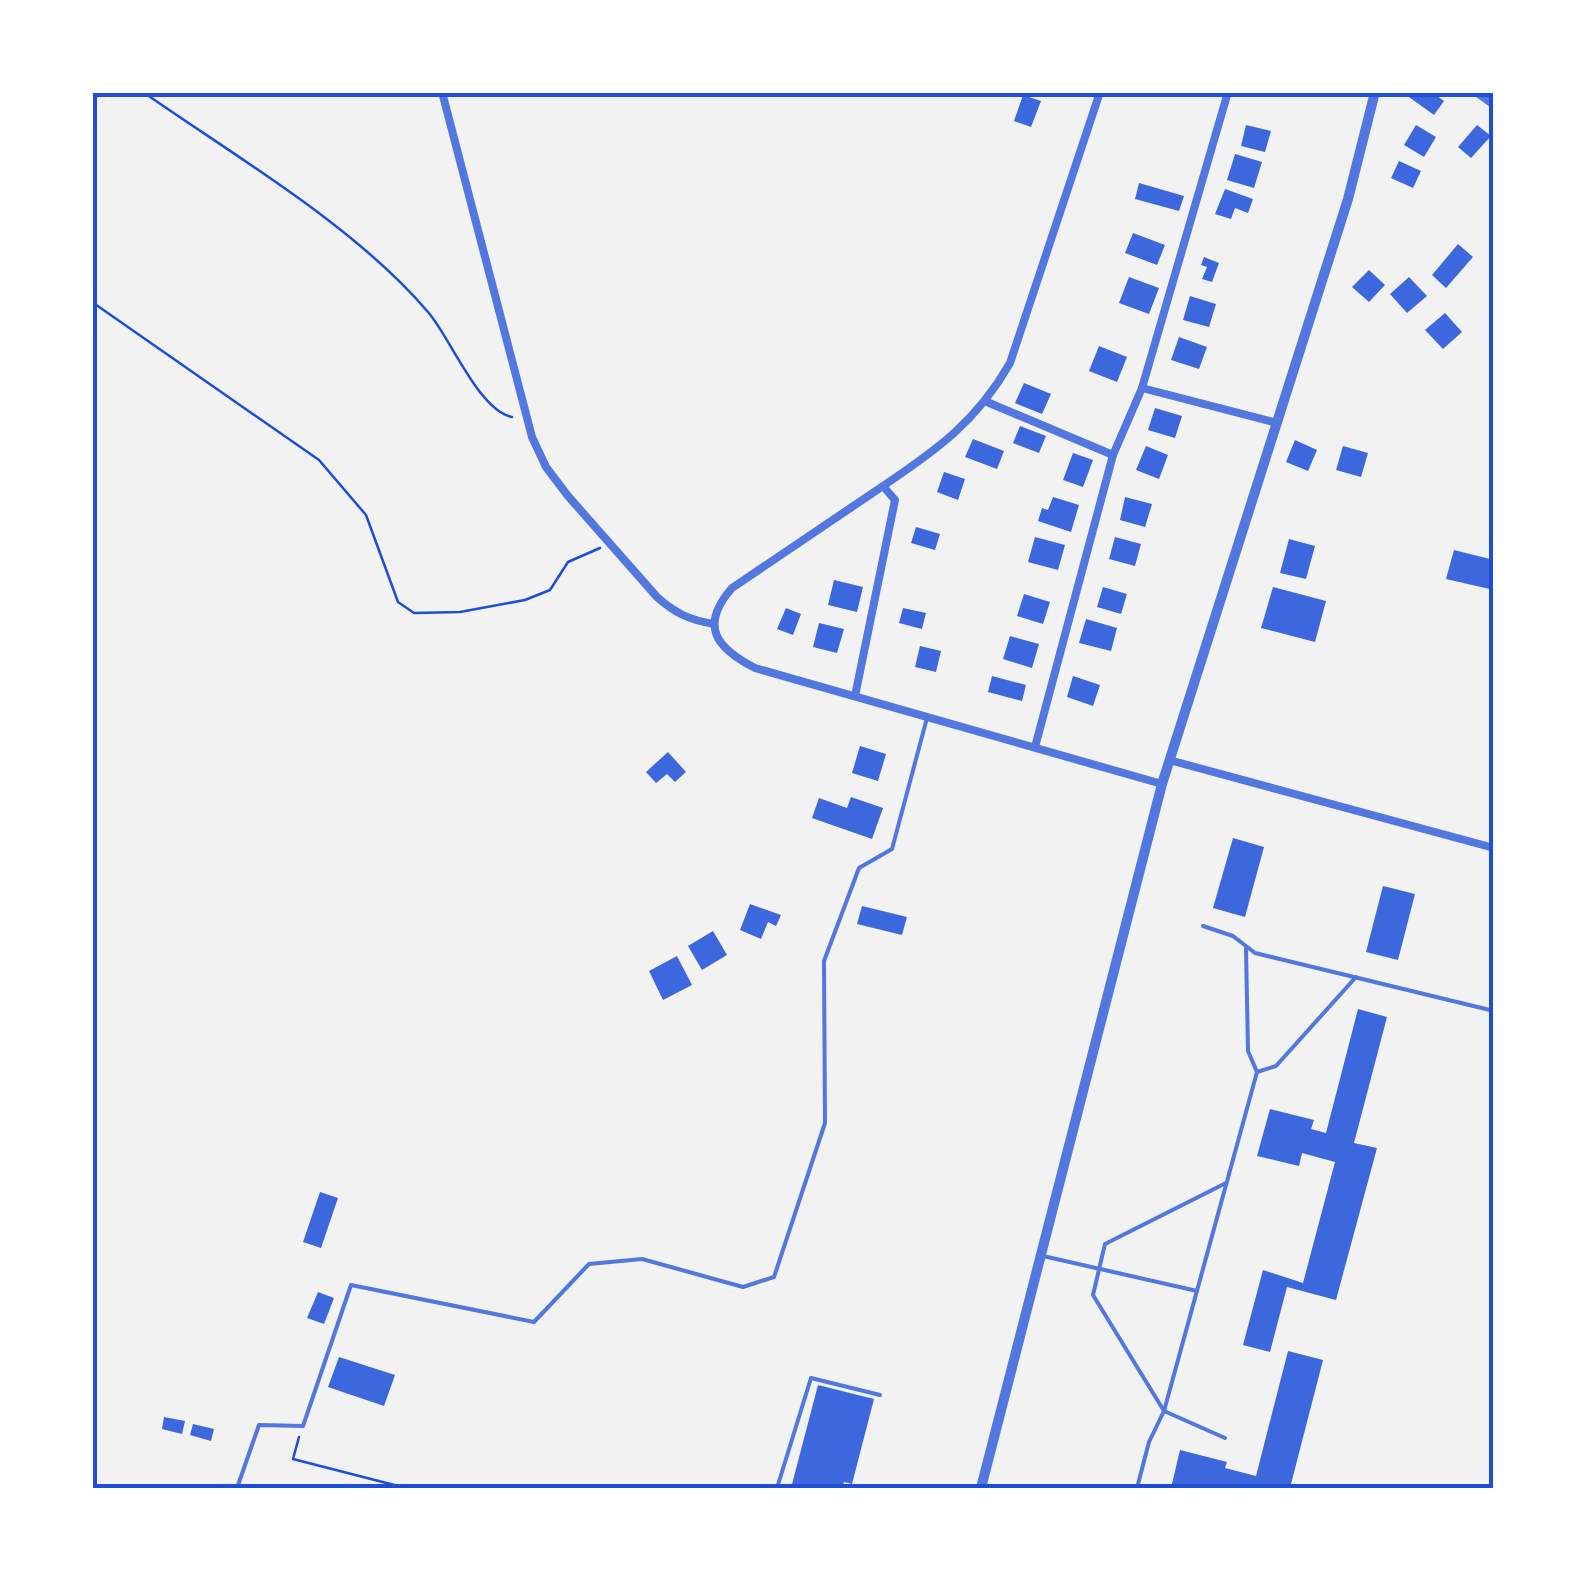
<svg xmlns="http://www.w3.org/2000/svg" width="1586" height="1581" viewBox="0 0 1586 1581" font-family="'Fira Sans',sans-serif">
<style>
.building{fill:#3d67dc}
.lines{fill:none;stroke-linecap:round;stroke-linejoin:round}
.path{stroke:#1d4ed8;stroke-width:2.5}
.service{stroke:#5277de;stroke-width:4}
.minor{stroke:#5277de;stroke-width:8}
.tertiary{stroke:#5277de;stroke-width:10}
.neatline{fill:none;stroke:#1d4ed8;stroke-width:4}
</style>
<rect width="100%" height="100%" fill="#f2f2f2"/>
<g class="building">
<polygon points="1412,92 1432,92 1444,101 1434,115 1409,97"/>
<polygon points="1023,95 1041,101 1031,127 1014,121"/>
<polygon points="1246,125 1271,131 1265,152 1241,146"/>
<polygon points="1416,125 1436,137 1424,157 1404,145"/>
<polygon points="1477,125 1491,136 1471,158 1458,147"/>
<polygon points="1235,154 1262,162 1254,188 1227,180"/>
<polygon points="1399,161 1421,171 1413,188 1391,178"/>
<polygon points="1139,183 1184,196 1179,211 1135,199"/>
<polygon points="1225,189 1253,199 1248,213 1235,208 1231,219 1215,214"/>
<polygon points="1133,233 1165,245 1157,265 1125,253"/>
<polygon points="1458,244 1473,257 1446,288 1432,275"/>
<polygon points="1204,257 1219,263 1212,282 1202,279 1207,267 1201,265"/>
<polygon points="1369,270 1385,285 1369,302 1352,287"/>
<polygon points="1129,277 1159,288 1149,314 1119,303"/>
<polygon points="1409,277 1427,296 1407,313 1390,294"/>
<polygon points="1190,296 1216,304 1209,327 1183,320"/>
<polygon points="1445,313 1462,332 1443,349 1425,330"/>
<polygon points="1179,337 1207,347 1199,369 1171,360"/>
<polygon points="1099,346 1127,357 1117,382 1089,371"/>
<polygon points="1024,383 1051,394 1042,414 1015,403"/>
<polygon points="1155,408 1182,416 1175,438 1148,430"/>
<polygon points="1020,426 1046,436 1039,453 1013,443"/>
<polygon points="973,439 1004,451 997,469 965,457"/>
<polygon points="1295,440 1317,450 1308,471 1286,462"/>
<polygon points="1146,446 1168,455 1159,479 1136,470"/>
<polygon points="1343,446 1368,453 1361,477 1336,470"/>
<polygon points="1073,453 1093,460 1083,487 1063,480"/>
<polygon points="944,472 965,479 958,500 937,492"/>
<polygon points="1053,497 1079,505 1071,532 1038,521 1042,508 1048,510"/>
<polygon points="1125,497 1152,504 1145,527 1120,520"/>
<polygon points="916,527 940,534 935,550 911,543"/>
<polygon points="1035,537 1065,545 1058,570 1028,562"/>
<polygon points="1115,537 1141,544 1135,566 1109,559"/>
<polygon points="1289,539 1315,546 1306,579 1280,573"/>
<polygon points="1454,550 1494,560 1494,590 1446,579"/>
<polygon points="834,580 863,587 857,612 828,605"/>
<polygon points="1103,587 1127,594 1121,614 1097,607"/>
<polygon points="1273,587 1326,601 1315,642 1261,628"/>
<polygon points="1024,594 1050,602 1043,624 1017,616"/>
<polygon points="786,608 801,614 793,635 777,629"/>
<polygon points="903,608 926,613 922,629 899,623"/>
<polygon points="1086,619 1117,628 1111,651 1079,643"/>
<polygon points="819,623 844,629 837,653 813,647"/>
<polygon points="1010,636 1039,644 1032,668 1003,659"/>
<polygon points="920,646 941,651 936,672 915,667"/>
<polygon points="992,676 1026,685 1022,701 988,692"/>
<polygon points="1073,676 1100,685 1093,706 1067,697"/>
<polygon points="860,746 886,754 878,781 852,773"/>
<polygon points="668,752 686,772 675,782 667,774 656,783 646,772"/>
<polygon points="851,797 883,808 872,839 812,818 819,798 847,808"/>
<polygon points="1233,838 1264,847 1245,917 1213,908"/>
<polygon points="1383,886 1415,894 1398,960 1366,952"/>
<polygon points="750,904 781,915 776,926 768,922 761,939 740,930"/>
<polygon points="862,906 907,917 902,935 857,924"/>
<polygon points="713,931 727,955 702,970 688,946"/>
<polygon points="677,956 692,985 663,1000 649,971"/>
<polygon points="1358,1009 1387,1017 1354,1143 1377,1148 1336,1300 1287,1287 1270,1352 1243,1345 1263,1270 1303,1283 1335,1162 1302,1153 1299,1166 1257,1156 1270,1109 1314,1120 1311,1129 1326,1133"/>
<polygon points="320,1192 338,1198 321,1248 303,1242"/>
<polygon points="318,1292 334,1298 324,1324 307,1318"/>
<polygon points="1288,1351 1323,1360 1290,1488 1171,1488 1180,1450 1227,1462 1225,1468 1256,1476"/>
<polygon points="339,1357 395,1375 384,1406 328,1387"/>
<polygon points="818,1385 874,1399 852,1484 844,1482 842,1488 791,1488"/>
<polygon points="164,1417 185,1421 182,1434 162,1429"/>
<polygon points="193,1424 214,1429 211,1441 190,1435"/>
</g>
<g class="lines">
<g class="path">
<path d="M143 92C236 157 355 226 428 312 450 337 479 411 512 417"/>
<polyline points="92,302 319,460 366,515 398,602 414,613 460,612 525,600 550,590 568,562 600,548"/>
<polyline points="299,1437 293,1459 406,1488"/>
</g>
<g class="service">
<polyline points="1492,536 1494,536"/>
<polyline points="1203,926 1233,936 1255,953 1494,1011"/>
<polyline points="1257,1072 1276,1066 1356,977"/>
<polyline points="1043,1256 1197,1291"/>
<polyline points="1225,1438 1164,1411 1093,1295 1105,1244 1226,1183"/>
<polyline points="237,1488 259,1425 303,1426 351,1285 534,1322 589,1264 642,1259 743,1287 774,1277 825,1123 824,961 859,868 892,849 927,718"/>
<polyline points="777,1488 811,1378 880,1395"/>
<polyline points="1137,1488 1149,1442 1164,1411 1257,1072 1248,1051 1246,948"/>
</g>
<g class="minor">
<path d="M442 92 532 437 546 467 568 496 657 597C675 613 689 620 714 624"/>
<polyline points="1476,92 1494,105"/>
<polyline points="1142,388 1277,423"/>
<polyline points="987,402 1113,455"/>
<path d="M883 486 732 588C699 626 716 648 755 668L1162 784"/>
<path d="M855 696 895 500 883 486C938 449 977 421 1010 363L1100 92"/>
<polyline points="1035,747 1113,455 1142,388 1228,92"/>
<polyline points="1169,760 1494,848"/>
</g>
<polyline class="tertiary" points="981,1488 1162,784 1348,199 1375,92"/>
</g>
<rect width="1586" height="1581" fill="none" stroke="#ffffff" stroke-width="190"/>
<rect x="95" y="95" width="1396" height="1391" class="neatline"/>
</svg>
